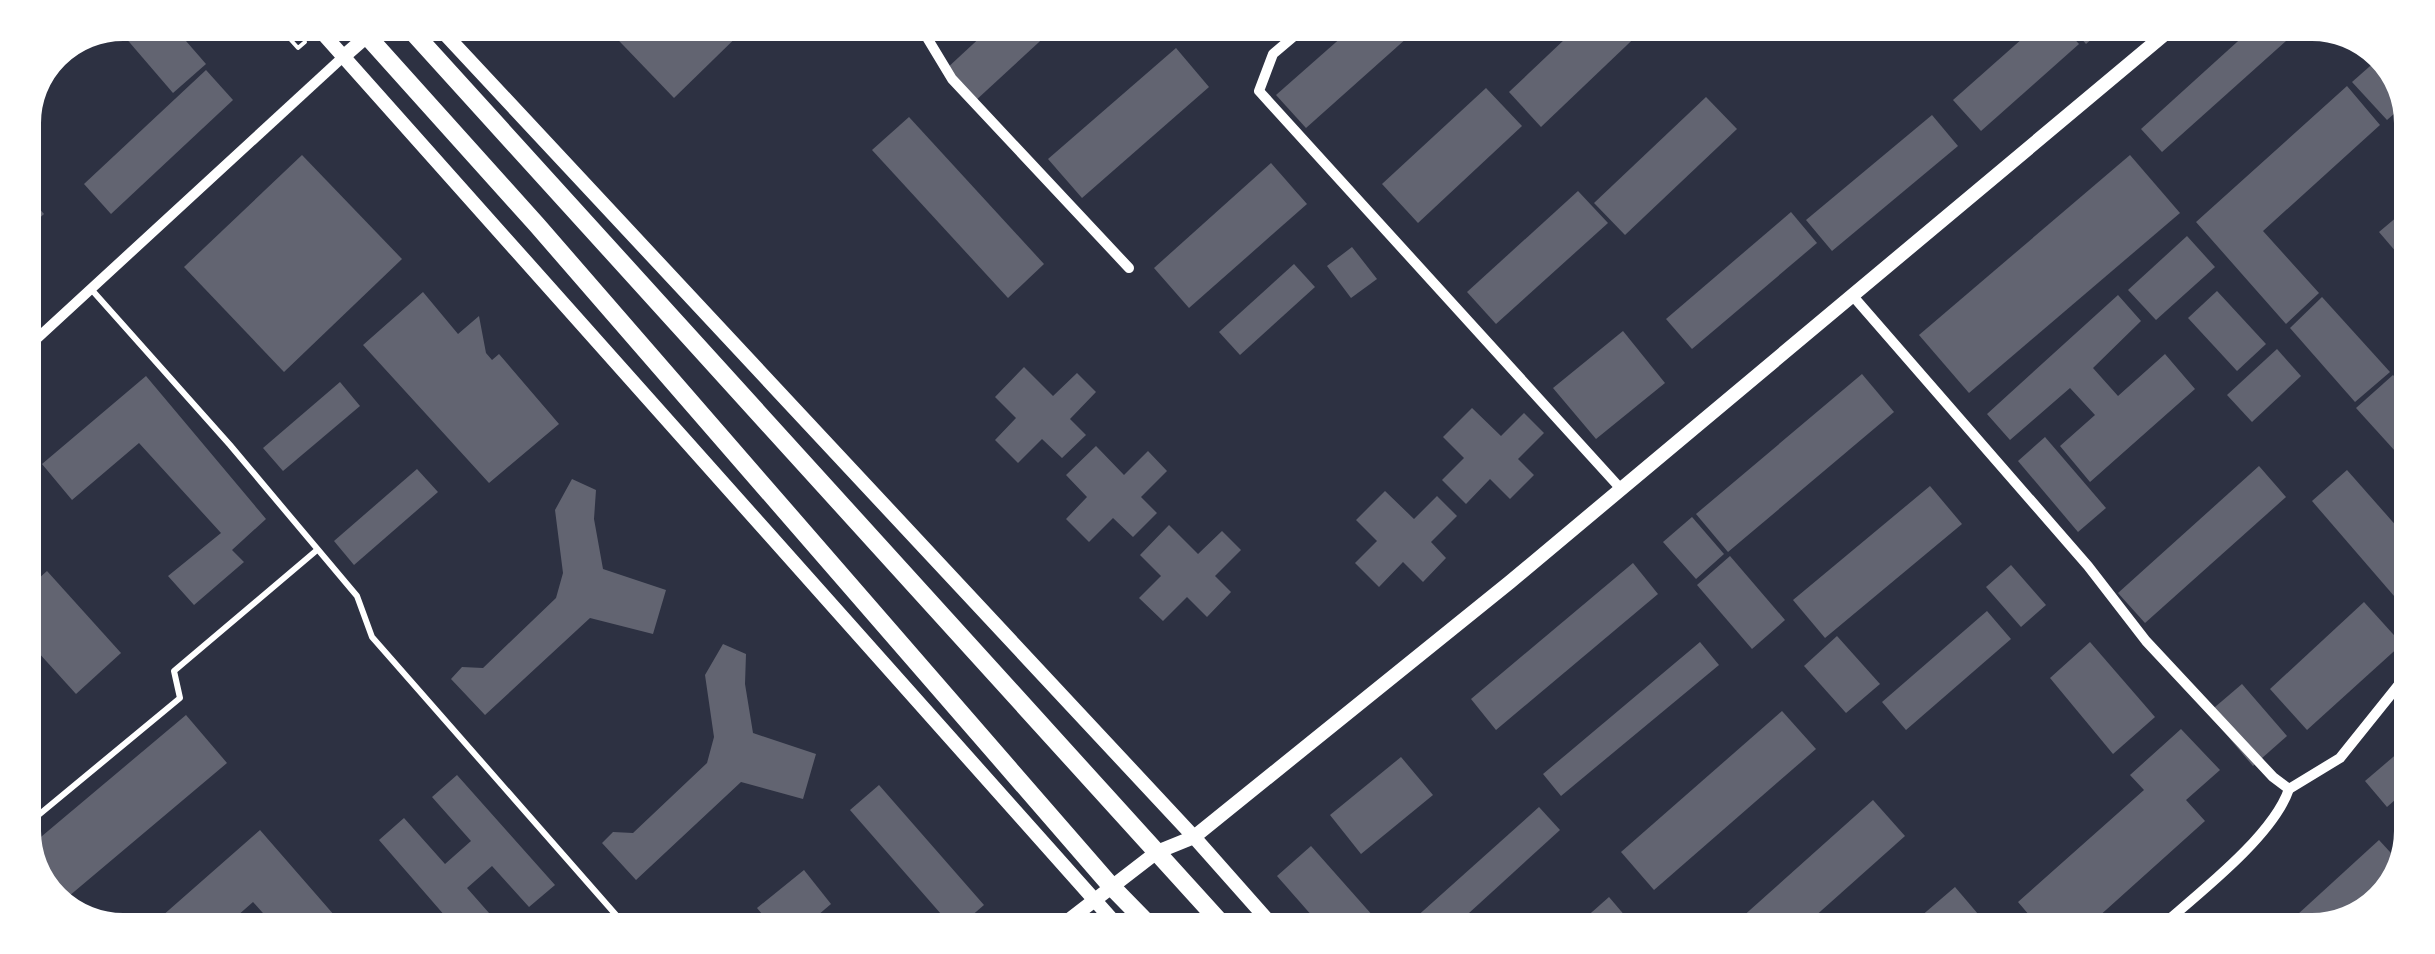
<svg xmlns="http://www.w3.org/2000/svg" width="2435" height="954" viewBox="0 0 2435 954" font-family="Helvetica,sans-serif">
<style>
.building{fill:#626471}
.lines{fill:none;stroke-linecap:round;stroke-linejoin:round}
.path{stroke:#fff;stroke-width:4}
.service{stroke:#fff;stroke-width:6}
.minor{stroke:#fff;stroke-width:10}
.tertiary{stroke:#fff;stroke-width:14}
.primary{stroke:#fff;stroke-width:18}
.rim{fill:none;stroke:#fff;stroke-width:12}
</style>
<rect width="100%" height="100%" fill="#2d3142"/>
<g class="building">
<polygon points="123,18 166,18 206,64 173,93 112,22"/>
<polygon points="598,19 755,19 674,98"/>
<polygon points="999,20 1063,20 974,102 945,70"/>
<polygon points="1360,21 1426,21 1306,128 1276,95"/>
<polygon points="1584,21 1645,21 1648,25 1541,127 1509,92"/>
<polygon points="2040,23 2060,23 2079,44 1981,131 1953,100"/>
<polygon points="2068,23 2110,23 2086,44"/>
<polygon points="2258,23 2270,23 2286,41 2162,152 2141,129"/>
<polygon points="1176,48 1209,87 1082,198 1048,159"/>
<polygon points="2386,52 2395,58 2411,99 2387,120 2352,82"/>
<polygon points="45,57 56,70 28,95 42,63"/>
<polygon points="206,70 233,100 111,214 84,184"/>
<polygon points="2347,86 2380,125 2263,231 2319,293 2286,324 2196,222"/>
<polygon points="1486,88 1522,126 1418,223 1382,184"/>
<polygon points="1706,97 1737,129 1625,235 1594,203"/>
<polygon points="1932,115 1958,146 1832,251 1806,220"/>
<polygon points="909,117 1044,264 1008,298 872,150"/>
<polygon points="302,155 402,259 284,372 184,267"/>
<polygon points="2130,155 2180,213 1969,393 1919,335"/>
<polygon points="1271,163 1307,204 1189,308 1154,268"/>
<polygon points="21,188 44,214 18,237 18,191"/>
<polygon points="1578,191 1608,223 1496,324 1467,292"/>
<polygon points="2417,200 2416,260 2409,267 2379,232"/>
<polygon points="1791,212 1817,243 1692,349 1666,319"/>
<polygon points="2187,236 2215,267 2156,320 2128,290"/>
<polygon points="1352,247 1377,279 1351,298 1327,266"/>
<polygon points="1294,264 1315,287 1240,355 1219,332"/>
<polygon points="20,275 36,294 18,310 18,277"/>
<polygon points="2217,291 2266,344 2237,371 2188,318"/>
<polygon points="423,292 458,334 479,316 486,353 492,360 499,354 559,424 489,483 363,345"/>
<polygon points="2118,295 2141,321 2093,368 2118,396 2165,354 2195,389 2090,482 2060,446 2095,415 2070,388 2010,440 1987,414"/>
<polygon points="2322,297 2390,372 2355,402 2290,328"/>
<polygon points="1623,331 1665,383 1596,439 1553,388"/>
<polygon points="2277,349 2301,376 2252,422 2227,395"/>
<polygon points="1024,367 1053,396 1077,373 1096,392 1070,419 1086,435 1062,458 1042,439 1018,463 995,440 1016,418 995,397"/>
<polygon points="1862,374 1894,412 1728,552 1696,514"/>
<polygon points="2393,375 2415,399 2415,473 2356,408"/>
<polygon points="146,376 266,519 232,550 244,562 194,605 168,576 221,533 139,443 72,500 42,464"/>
<polygon points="340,382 360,406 283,471 263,448"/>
<polygon points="1472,408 1501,436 1524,413 1544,433 1518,459 1534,475 1510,499 1490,479 1466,504 1442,480 1464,458 1443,437"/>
<polygon points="2045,437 2106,508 2078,532 2018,461"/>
<polygon points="1096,446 1124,475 1148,451 1167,471 1141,497 1157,513 1133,537 1113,518 1089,542 1066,519 1087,497 1066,475"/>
<polygon points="2259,466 2286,497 2145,623 2118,593"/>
<polygon points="417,469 438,492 354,565 334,541"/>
<polygon points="2347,470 2414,546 2414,605 2407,611 2312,501"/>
<polygon points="572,479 596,490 594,519 603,569 666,590 653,634 590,618 485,715 451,679 462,667 483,668 556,598 563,573 555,510"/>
<polygon points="1930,486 1962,524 1825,638 1793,600"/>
<polygon points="1385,491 1414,519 1437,496 1457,516 1431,542 1446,558 1423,582 1403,562 1379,587 1355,563 1377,541 1356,520"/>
<polygon points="1692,517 1724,554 1696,579 1663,542"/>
<polygon points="1169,525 1198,554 1222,531 1241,550 1215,576 1231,592 1207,617 1187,597 1163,621 1139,598 1161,576 1140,555"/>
<polygon points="1730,556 1785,620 1752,649 1697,585"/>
<polygon points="1633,563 1658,594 1496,730 1471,699"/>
<polygon points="2011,565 2046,605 2021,627 1986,587"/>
<polygon points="47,571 121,653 76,694 18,630 18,597"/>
<polygon points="2364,602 2402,644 2307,730 2270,689"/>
<polygon points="1987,611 2011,639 1906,730 1882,702"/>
<polygon points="1837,636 1880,684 1846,713 1804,666"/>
<polygon points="1700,642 1719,665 1561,796 1543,774"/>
<polygon points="2090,642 2155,717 2113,754 2050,678"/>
<polygon points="723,644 746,654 745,684 753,733 816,754 803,799 741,782 636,880 602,843 613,832 633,833 707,763 714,737 705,675"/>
<polygon points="2242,684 2287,736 2253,766 2208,713"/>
<polygon points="1782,711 1816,749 1654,890 1621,852"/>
<polygon points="186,715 227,763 56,907 40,896 23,852"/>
<polygon points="2181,729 2220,770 2186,800 2205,821 2077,936 2047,936 2018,902 2144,790 2130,775"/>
<polygon points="2413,740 2412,785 2387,807 2365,781"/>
<polygon points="1401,757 1433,795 1361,854 1330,815"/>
<polygon points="457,775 555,885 529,907 492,866 467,888 504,930 502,932 459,932 379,840 404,818 445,864 471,841 432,797"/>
<polygon points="879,785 984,905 955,930 850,810"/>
<polygon points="1873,800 1905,836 1794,935 1722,935"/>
<polygon points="1539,807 1560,830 1446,934 1427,934 1414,919"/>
<polygon points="260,830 348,931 279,931 253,902 220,931 145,931"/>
<polygon points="2379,840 2402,865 2329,931 2312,936 2274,936"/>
<polygon points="1311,846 1389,934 1328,934 1277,876"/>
<polygon points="804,870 831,904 797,933 777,932 757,908"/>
<polygon points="1955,887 1990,928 1981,936 1899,935"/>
<polygon points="1609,897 1638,931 1634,935 1566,935"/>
<polygon points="940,919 951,933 923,933"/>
</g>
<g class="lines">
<polyline class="path" points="271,18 298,48 305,42"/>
<g class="service">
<polyline points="91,289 230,445 357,596 372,637 631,932"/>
<polyline points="18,832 180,698 174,671 317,550"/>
</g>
<g class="minor">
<polyline points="936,20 923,31 952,79 1129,268"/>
<polyline points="1312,21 1273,54 1259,91 1621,489"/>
<polyline points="1852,295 2088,566 2146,641 2273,777 2289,789"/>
<polyline points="18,356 343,57"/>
<path d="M2150 936C2191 899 2272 839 2289 789L2340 758 2413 667"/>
</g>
<g class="tertiary">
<polyline points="309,18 1124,933"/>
<polyline points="430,18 1194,837 1280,934"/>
<polyline points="343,57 367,36"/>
<polyline points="1052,933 1157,852 1194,837 1510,582 2178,23"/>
</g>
<g class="primary">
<polyline points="351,18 537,225 1111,886 1157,933"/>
<polyline points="400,18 1231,934"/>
</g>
</g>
<path d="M0 0H2435V954H0ZM123 35H2312A88 88 0 0 1 2400 123V831A88 88 0 0 1 2312 919H123A88 88 0 0 1 35 831V123A88 88 0 0 1 123 35Z" fill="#fff" fill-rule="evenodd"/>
<path class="rim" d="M123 35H2312A88 88 0 0 1 2400 123V831A88 88 0 0 1 2312 919H123A88 88 0 0 1 35 831V123A88 88 0 0 1 123 35Z"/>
</svg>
